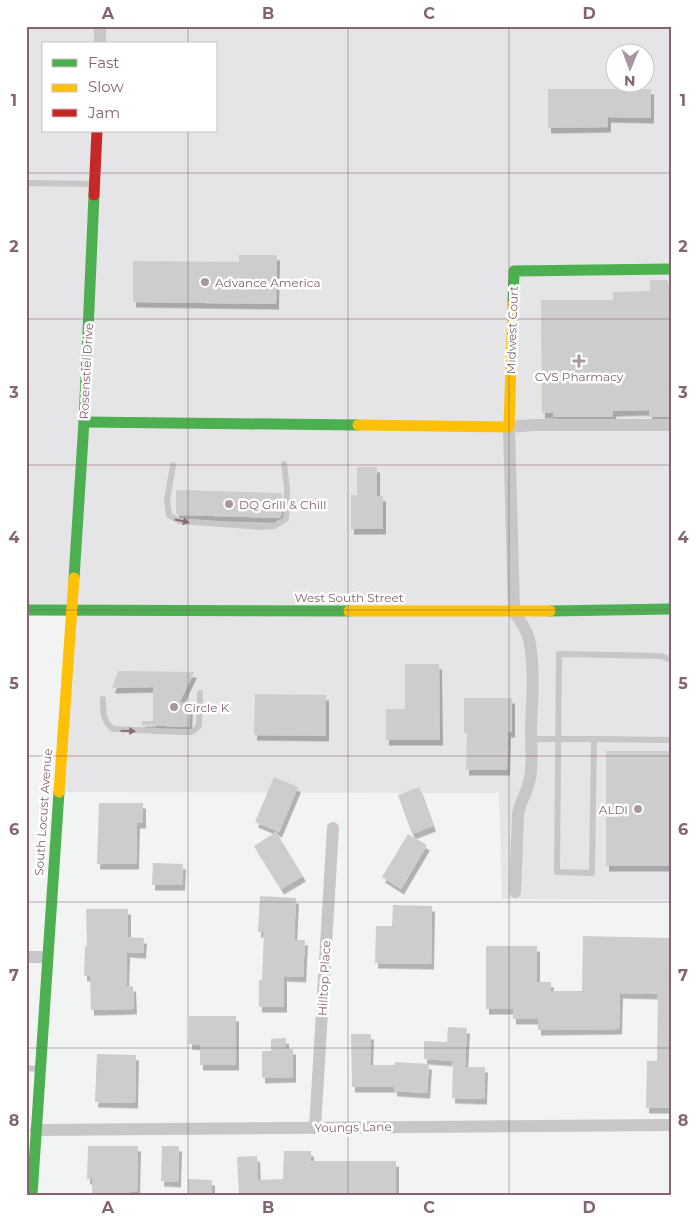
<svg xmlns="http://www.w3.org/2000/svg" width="697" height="1221" viewBox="0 0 697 1221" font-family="Montserrat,sans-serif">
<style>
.built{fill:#e5e4e6;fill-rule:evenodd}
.building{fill:#cecdce;filter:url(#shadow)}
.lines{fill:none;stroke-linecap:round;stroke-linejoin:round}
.lane{stroke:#c8c6c7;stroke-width:6}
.street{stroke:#c8c6c7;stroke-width:12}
.fast{stroke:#4caf50;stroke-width:11}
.slow{stroke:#ffc107;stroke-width:11}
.jam{stroke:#c62828;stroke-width:11}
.oneway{fill:#8b6d7a}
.grid{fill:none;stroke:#846372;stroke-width:1;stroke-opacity:0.55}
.poi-dot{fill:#aa96a0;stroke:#fff;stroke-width:2}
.labels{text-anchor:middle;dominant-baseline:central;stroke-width:5;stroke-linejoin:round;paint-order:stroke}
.poi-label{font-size:12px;fill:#846372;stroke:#fff;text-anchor:start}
.street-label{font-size:12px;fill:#846372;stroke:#fff}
.neatline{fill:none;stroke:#846372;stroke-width:2}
.grid-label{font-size:16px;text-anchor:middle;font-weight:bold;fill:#846372}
</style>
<defs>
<filter id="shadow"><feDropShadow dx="3" dy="5.5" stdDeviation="0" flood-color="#0004"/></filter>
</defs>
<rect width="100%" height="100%" fill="#f2f4f4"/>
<path class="built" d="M26 26H671V900L502 899 499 793 58 792 71 611 26 610ZM44 44H216V131H44ZM614 52H644V82H614Z"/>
<g class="building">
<polygon points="548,89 651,89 651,118 608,117 608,127 548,128"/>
<polygon points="239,255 277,255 276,304 133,302 133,261 239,262"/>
<polygon points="650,280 668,280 669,295 671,295 671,417 649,417 649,410 613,411 613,417 553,417 553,413 542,413 541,300 613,300 613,292 650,291"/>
<polygon points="357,467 377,467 377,496 383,496 383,529 351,529 351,495 357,495"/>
<polygon points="176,490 282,493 281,516 279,518 178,515 176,513"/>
<polygon points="405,664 439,664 440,740 386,740 386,709 405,709"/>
<polygon points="118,671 194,672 180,702 190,702 189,727 142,725 142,721 153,721 153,687 112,688"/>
<polygon points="255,694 326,695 326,736 254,735"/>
<polygon points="464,698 512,698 512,732 508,732 507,770 466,770 467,733 464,733"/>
<rect x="606" y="751" width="65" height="115"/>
<polygon points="274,777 298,787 279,832 255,822"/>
<polygon points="419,787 433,826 412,834 398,795"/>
<polygon points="99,803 143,803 143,823 137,823 136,864 97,864"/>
<polygon points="276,832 303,876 281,889 254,846"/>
<polygon points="408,834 427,845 401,889 382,877"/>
<polygon points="153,863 183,864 182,885 152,885"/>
<polygon points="260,896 296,898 294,940 305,940 303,977 284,976 284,1007 259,1007 259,980 262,980 264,932 258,932"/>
<polygon points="393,905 432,906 431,964 375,963 376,926 392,926"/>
<polygon points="86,909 128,909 128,937 144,938 143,953 127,952 126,987 133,986 134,1009 91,1010 90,976 84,976 85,946 87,946"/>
<polygon points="583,936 671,938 671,1108 646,1108 647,1061 657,1061 658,994 620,993 619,1029 538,1030 538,1019 513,1019 513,1009 486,1009 486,946 537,946 537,982 551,982 551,991 582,991"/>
<polygon points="189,1016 236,1016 236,1065 200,1065 200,1045 189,1044"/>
<polygon points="448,1027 467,1028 465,1067 485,1067 484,1099 452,1098 453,1061 424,1059 424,1041 447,1042"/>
<polygon points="351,1034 371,1034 370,1065 395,1065 395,1062 429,1064 427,1093 394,1091 394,1087 352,1087"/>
<polygon points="286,1038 286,1049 293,1049 293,1077 262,1078 262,1051 271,1051 271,1039"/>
<polygon points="97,1054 136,1055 135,1103 95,1102"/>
<polygon points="88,1146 138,1146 137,1192 130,1192 130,1195 92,1195 92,1179 87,1179"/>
<polygon points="162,1146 179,1146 178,1182 161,1181"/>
<polygon points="284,1151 311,1151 311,1161 396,1161 396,1195 310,1193 310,1195 239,1195 237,1157 257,1156 258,1180 283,1179"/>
<polygon points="188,1179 212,1180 212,1195 188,1195"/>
</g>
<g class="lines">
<g class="lane">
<polyline points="26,183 94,184"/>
<polyline points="173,465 167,500 169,515 179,521 262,527 274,526 286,519 287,488 284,464"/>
<polyline points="671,660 661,656 559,654 557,872 592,873 594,739 671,740"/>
<path d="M103 699C103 712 103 722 113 729L183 732H192L199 726 200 693"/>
<polyline points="531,739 594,739"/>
<polyline points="26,1068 38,1069"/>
</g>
<g class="street">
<polyline points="100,44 100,26"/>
<path d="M515 892 518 814C520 802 528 791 530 778 533 762 531 744 531 728 532 699 535 667 529 639 526 629 520 620 514 612L509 427 534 425H671"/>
<polyline points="26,957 47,957"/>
<polyline points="315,1128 333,828"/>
<polyline points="36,1130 671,1125"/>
</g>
<g class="fast">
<polyline points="513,304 514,271 671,269"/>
<polyline points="84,422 358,425"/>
<polyline points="74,578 84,422 94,195"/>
<polyline points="26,610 349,611"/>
<polyline points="550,611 671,609"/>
<polyline points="32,1195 59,792"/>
</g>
<g class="slow">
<polyline points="358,425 509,427 513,304"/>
<polyline points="349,611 550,611"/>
<polyline points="59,792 74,578"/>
</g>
<polyline class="jam" points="94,195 97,131"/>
</g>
<defs><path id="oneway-solid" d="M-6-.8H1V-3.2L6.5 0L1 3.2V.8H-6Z" transform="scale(1.25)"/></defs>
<g class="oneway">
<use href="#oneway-solid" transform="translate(182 521) rotate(12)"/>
<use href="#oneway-solid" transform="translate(128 731) rotate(2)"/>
</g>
<path class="grid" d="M188 26V44M348 26V1195M509 26V1195M188 131V1195M26 173H671M26 319H671M26 465H671M26 610H671M26 756H671M26 902H671M26 1048H671"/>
<g class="poi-dot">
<circle cx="205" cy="282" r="5"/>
<path d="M576.5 353.5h5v5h5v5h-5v5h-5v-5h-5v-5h5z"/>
<circle cx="229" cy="504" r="5"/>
<circle cx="174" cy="707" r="5"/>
<circle cx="638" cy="809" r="5"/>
</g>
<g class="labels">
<g class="poi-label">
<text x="215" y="282">Advance America</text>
<text x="579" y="376" text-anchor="middle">CVS Pharmacy</text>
<text x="239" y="504">DQ Grill &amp; Chill</text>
<text x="184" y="707">Circle K</text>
<text x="628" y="809" text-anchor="end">ALDI</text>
</g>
<g class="street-label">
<text transform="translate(512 330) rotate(-88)">Midwest Court</text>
<text transform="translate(86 371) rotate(-87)">Rosenstiel Drive</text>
<text x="349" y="597">West South Street</text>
<text transform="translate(43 812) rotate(-86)">South Locust Avenue</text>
<text transform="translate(324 978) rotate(-87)">Hilltop Place</text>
<text transform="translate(353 1127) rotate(-1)">Youngs Lane</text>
</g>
</g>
<rect width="697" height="1221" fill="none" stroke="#ffffff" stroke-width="55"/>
<rect x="42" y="42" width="175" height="90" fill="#ffffff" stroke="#cec1c7"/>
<rect x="52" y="59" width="25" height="8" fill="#4caf50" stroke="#cec1c7"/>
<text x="88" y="68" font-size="15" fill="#846372">Fast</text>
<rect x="52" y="84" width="25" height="8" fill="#ffc107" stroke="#cec1c7"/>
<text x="88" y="92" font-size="15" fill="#846372">Slow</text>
<rect x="52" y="109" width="25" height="8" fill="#c62828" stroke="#cec1c7"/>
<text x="88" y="118" font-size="15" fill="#846372">Jam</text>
<g transform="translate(630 68) rotate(181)"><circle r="24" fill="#ffffff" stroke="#cec1c7"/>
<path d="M0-4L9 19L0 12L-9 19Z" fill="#aa96a0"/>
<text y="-8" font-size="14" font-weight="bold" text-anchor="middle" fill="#846372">N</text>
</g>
<rect x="28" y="28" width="642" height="1166" class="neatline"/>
<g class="grid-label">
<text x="108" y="19">A</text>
<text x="268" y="19">B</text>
<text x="429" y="19">C</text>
<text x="589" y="19">D</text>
<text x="14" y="106">1</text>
<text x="683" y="106">1</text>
<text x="14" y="252">2</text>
<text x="683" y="252">2</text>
<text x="14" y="398">3</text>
<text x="683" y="398">3</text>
<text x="14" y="543">4</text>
<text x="683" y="543">4</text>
<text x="14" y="689">5</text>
<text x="683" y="689">5</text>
<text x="14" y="835">6</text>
<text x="683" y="835">6</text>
<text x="14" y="981">7</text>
<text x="683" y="981">7</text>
<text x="14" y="1126">8</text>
<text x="683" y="1126">8</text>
<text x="108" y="1213">A</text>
<text x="268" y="1213">B</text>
<text x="429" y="1213">C</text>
<text x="589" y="1213">D</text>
</g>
</svg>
